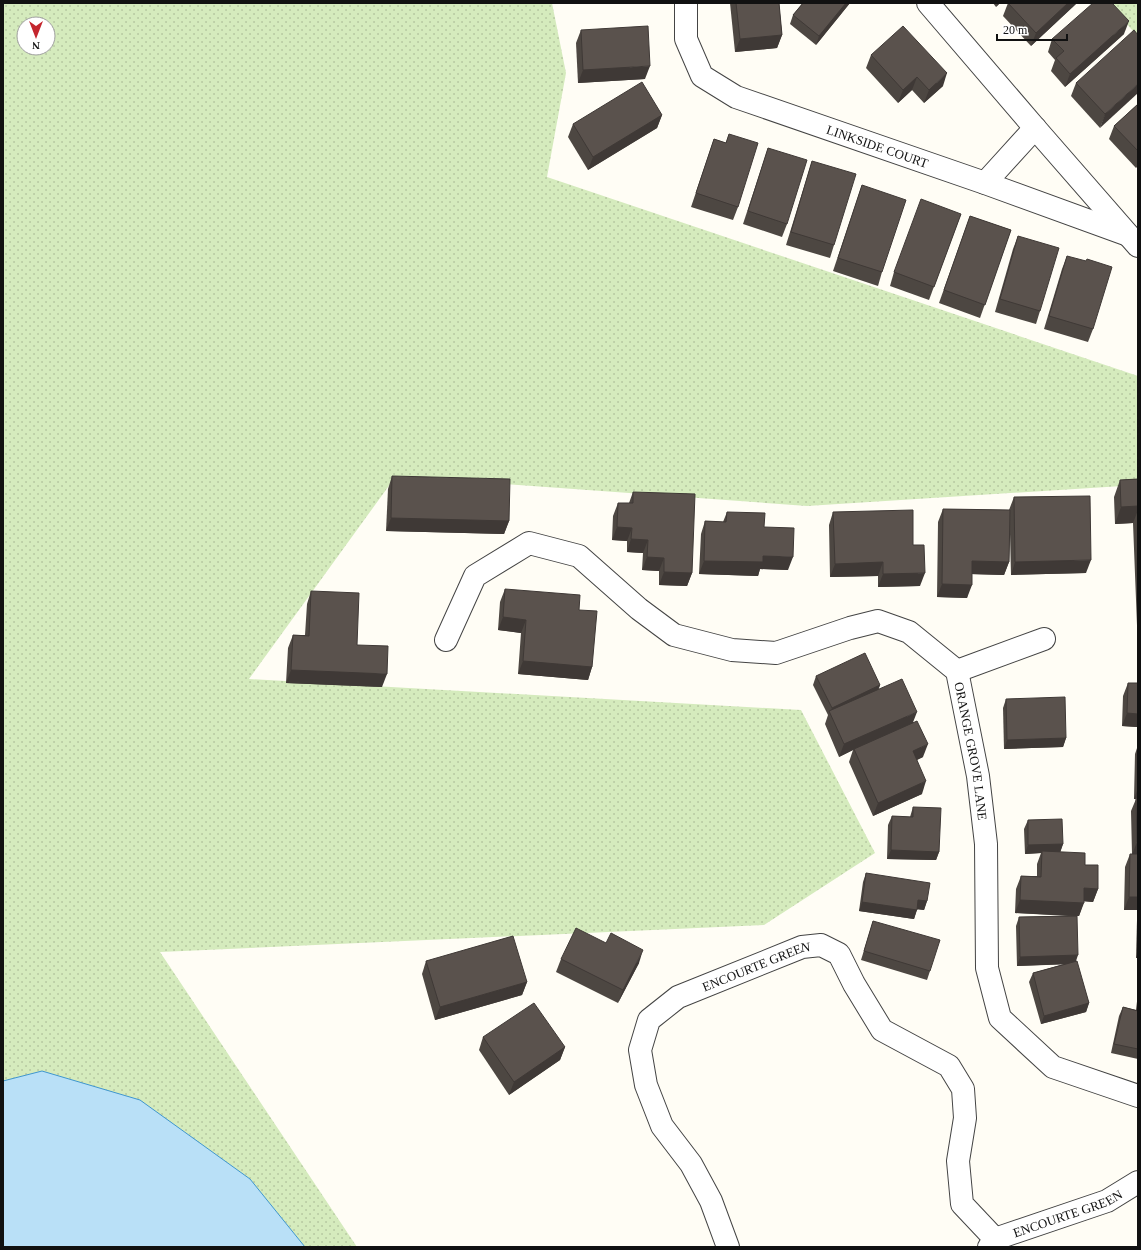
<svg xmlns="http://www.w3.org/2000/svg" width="1141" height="1250" viewBox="0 0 1141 1250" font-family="'Times New Roman',serif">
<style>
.grass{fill:url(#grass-dots);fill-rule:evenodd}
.water{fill:#b9e0f7;stroke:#3f96cf}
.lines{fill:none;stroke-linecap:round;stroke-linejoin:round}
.street-casing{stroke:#444;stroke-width:24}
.street{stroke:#fff;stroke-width:22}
.wall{fill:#4d4742}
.shaded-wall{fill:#3f3936}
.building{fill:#5a524d;stroke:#3f3936}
.labels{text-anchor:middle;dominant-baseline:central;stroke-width:4;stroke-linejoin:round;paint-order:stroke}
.street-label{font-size:13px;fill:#111;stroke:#fff}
</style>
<defs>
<pattern id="grass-dots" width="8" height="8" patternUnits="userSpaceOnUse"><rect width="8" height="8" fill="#d5ebbd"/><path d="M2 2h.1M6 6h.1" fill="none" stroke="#b6c8a1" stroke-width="1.8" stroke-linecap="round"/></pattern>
</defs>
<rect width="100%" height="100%" fill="#fffdf5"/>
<g class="grass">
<path d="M3 3H552L566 73 547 177 1138 376V485L807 506 396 476 249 679 801 710 875 853 764 925 160 952 357 1247H3ZM24 24H48V48H24Z"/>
<polygon points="1109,3 1138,3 1138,37"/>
</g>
<polygon class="water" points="42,1071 140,1100 250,1179 305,1247 3,1247 3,1081"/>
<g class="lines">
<g class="street-casing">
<g id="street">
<path id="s1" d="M686 3V39L702 76 736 97 985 183 1128 235"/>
<polyline points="928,3 1035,128 1138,246"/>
<polyline points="985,183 1035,128"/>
<path id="s2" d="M446 640 475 576 529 543 579 556 639 609 674 635 732 650 776 653 850 628 878 621 909 632 957 671 978 776 986 844 987 968 1000 1018 1053 1067 1138 1096"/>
<polyline points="957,671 1044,639"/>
<path id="s3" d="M995 1239 1107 1201 1138 1182"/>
<path id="s4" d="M728 1247 711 1201 691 1164 662 1126 646 1085 640 1050 649 1020 678 997 802 947 821 945 839 954 854 984 882 1030 949 1066 963 1089 965 1118 958 1161 962 1204 995 1239 989 1247"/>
</g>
</g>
<use href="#street" class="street"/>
</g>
<g class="wall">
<polygon points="730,3 779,3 782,35 777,48 735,52"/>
<polygon points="803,3 850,3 816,45 790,24 793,15"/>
<polygon points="993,3 1000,3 996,7"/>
<polygon points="1008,3 1077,3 1031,46 1003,16"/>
<polygon points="581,30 645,79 578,83 576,43"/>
<polygon points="1124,34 1065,87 1051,71 1055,60 1048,52 1052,39"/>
<polygon points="1138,35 1100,128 1071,96 1076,83"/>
<polygon points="871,55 943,86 924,103 912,90 898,103 866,68"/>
<polygon points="1138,104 1138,166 1136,168 1109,139 1114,126"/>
<polygon points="662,115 657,128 588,170 568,137 573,124"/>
<polygon points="729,134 738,207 733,220 691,207 714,139 726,143"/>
<polygon points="768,148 787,224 782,237 743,224"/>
<polygon points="812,161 834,245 830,258 786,245 808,174"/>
<polygon points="862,185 882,272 878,286 833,271"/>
<polygon points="961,214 929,300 890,286 894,272"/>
<polygon points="970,216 1011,230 980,318 939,303"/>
<polygon points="1018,236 1040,311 1036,324 995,312 1013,249"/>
<polygon points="1067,256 1093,329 1088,342 1044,329 1062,269"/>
<polygon points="392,476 509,521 504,534 386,531 388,489"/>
<polygon points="1138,479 1138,651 1133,523 1115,524 1114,497 1120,480"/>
<polygon points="633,492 692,573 687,586 659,585 659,571 642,570 643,553 627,552 627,541 612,540 613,516 618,503 629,503"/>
<polygon points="1014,497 1086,573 1011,575 1010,534 1009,562 1004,575 972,574 967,598 937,597 938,522 943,509 1009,510"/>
<polygon points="727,512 764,527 788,570 760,569 758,576 699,574 701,534 705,521 723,522"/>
<polygon points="833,512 913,545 920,586 878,587 878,576 830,577 829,525"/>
<polygon points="505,589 579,610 592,667 588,680 518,674 521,633 498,630 500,602"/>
<polygon points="311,591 357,645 382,687 286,683 288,648 293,635 305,635 307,604"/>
<polygon points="816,676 880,685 878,690 913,722 923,757 917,760 922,794 873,816 849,762 853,750 839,757 825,724 828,715 813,685"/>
<polygon points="1128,683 1138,683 1138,744 1137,744 1137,727 1122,726 1123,696"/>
<polygon points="1006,699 1066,738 1063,747 1004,749 1003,708"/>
<polygon points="1138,745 1138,910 1124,910 1125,867 1130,854 1132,854 1131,811 1136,799 1134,799 1135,754"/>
<polygon points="913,807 939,852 936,860 887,859 888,825 892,816 910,817"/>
<polygon points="1028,820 1063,844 1060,852 1085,865 1098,889 1093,902 1084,901 1079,916 1077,916 1076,961 1089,1003 1086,1012 1041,1024 1029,982 1033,973 1064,964 1017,966 1016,926 1019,917 1068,916 1015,913 1016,889 1021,876 1037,876 1037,864 1041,853 1025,854 1024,829"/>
<polygon points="866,873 927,901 924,910 917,909 914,919 859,911 863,882"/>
<polygon points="1138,917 1138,958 1136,958 1137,920"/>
<polygon points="873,921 930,971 927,980 861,960"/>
<polygon points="561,959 639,963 618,1003 556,972"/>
<polygon points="426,961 527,982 522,995 435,1020 422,974"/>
<polygon points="1138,993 1138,1059 1111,1053 1119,1016 1123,1007 1136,1010"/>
<polygon points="483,1037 565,1047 560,1060 509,1095 479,1050"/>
</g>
<g class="shaded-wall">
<polygon points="846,3 850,3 816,45 819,36"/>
<polygon points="998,3 1000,3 996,7"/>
<polygon points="1068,3 1077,3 1031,46 1036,33"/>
<polygon points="1129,21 1124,34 1065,87 1070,74"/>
<polygon points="782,35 777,48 735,52 740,39"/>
<polygon points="650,66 645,79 578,83 583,70"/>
<polygon points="947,73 943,86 924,103 929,90"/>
<polygon points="917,77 912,90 898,103 903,90"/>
<polygon points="1138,84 1138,93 1100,128 1105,114"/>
<polygon points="662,115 657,128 588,170 593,157"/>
<polygon points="1138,506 1138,510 1133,523 1115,524 1121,507"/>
<polygon points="391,518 509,521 504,534 386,531"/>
<polygon points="617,527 632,528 627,541 612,540"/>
<polygon points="631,539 648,540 643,553 627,552"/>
<polygon points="763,556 793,557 788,570 760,569 758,576 699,574 704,561"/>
<polygon points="647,557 664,558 659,571 642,570"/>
<polygon points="1091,560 1086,573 1011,575 1015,562"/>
<polygon points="972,561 1009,562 1004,575 968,574"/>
<polygon points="883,562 878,576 830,577 835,564"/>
<polygon points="664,572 692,573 687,586 659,585"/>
<polygon points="925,573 920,586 878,587 883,574"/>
<polygon points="942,584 972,585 967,598 937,597"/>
<polygon points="503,617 526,620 521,633 498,630"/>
<polygon points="523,661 592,667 588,680 518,674"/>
<polygon points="291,670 387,674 382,687 286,683"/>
<polygon points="880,685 877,694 830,712 832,708"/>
<polygon points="917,712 912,725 854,749 853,750 839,757 844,744"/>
<polygon points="1127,713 1138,714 1138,725 1137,727 1122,726"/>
<polygon points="1066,738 1063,747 1004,749 1007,740"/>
<polygon points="928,744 923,757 908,764 913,751"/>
<polygon points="926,781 922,794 873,816 878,803"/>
<polygon points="1138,788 1138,799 1136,798 1136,799 1134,799"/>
<polygon points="1137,842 1138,842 1138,855 1132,855"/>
<polygon points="1063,844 1060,853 1042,851 1041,853 1025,854 1028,845"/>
<polygon points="891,850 939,852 936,860 887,859"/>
<polygon points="1084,888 1098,889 1093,902 1080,901"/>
<polygon points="1129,897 1138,897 1138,910 1124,910"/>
<polygon points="918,900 927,901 924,910 915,909"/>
<polygon points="1020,900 1084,903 1079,916 1015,913"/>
<polygon points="862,902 917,910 914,919 859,911"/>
<polygon points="643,950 639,963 618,1003 623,990"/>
<polygon points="1138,952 1138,958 1136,958"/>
<polygon points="1078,955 1075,964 1017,966 1020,957"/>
<polygon points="527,982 522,995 435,1020 440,1007"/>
<polygon points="1089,1003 1086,1012 1041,1024 1044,1016"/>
<polygon points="565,1047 560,1060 509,1095 514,1082"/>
</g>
<g class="building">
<polygon points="736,3 779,3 782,35 740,39"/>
<polygon points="803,3 846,3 819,36 793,15"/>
<polygon points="1008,3 1068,3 1036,33"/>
<polygon points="1093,3 1112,3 1129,21 1070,74 1056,58 1064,51 1052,39"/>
<polygon points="648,26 650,66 583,70 581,30"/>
<polygon points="903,26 947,73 929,90 917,77 903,90 871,55"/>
<polygon points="1134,30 1138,35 1138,84 1105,114 1076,83"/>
<polygon points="642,82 662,115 593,157 573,124"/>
<polygon points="1138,104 1138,151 1114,126"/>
<polygon points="729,134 758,143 738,207 696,193 714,139 726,143"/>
<polygon points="768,148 807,160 787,224 748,211"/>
<polygon points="812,161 856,174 834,245 791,232"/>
<polygon points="862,185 906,200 882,272 838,258"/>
<polygon points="921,199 961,214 934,287 894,272"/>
<polygon points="970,216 1011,230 985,305 944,290"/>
<polygon points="1018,236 1059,248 1040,311 1000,299"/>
<polygon points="1067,256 1086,261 1087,259 1112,267 1093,329 1049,316"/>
<polygon points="392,476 510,479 509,521 391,518"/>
<polygon points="1138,479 1138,506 1121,507 1120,480"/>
<polygon points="633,492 695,494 692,573 664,572 664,558 647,557 648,540 631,539 632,528 617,527 618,503 633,503"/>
<polygon points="1090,496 1091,560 1015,562 1014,497"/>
<polygon points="943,509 1010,510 1009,562 972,561 972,585 942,584"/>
<polygon points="913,510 913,545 924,545 925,573 883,574 883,562 835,564 833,512"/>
<polygon points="727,512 765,513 764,527 794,528 793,557 763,556 763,562 704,561 705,521 726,522"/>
<polygon points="505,589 580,595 579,610 597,611 592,667 523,661 526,620 503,617"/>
<polygon points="311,591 359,593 357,645 388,646 387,674 291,670 293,635 309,636"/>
<polygon points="865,653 880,685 832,708 816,676"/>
<polygon points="902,679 917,712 844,744 829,711"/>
<polygon points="1128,683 1138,683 1138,714 1127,713"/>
<polygon points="1065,697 1066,738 1007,740 1006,699"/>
<polygon points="917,721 928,744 913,751 926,781 878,803 854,749"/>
<polygon points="1136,798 1138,798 1138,842 1137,842"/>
<polygon points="913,807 941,808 939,852 891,850 892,816 913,817"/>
<polygon points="1062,819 1063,844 1028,845 1028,820"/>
<polygon points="1042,851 1085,853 1085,865 1098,865 1098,889 1084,888 1084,903 1020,900 1021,876 1041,877"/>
<polygon points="1130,854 1138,854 1138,897 1129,897"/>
<polygon points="866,873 930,883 927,901 918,900 917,910 862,902"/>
<polygon points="1077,916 1078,955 1020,957 1019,917"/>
<polygon points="873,921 940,940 930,971 864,951"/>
<polygon points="576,928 606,943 611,933 643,950 623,990 561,959"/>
<polygon points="513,936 527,982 440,1007 426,961"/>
<polygon points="1077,961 1089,1003 1044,1016 1033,973"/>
<polygon points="534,1003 565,1047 514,1082 483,1037"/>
<polygon points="1123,1007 1138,1011 1138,1049 1114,1044"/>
</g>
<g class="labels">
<g class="street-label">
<text stroke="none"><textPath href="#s1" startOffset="266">LINKSIDE COURT</textPath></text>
<text stroke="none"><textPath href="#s2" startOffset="696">ORANGE GROVE LANE</textPath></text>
<text stroke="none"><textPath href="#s4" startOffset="371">ENCOURTE GREEN</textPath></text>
<text stroke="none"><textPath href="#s3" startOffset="77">ENCOURTE GREEN</textPath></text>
</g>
</g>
<rect width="1141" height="1250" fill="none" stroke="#111111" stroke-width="8"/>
<g transform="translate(36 36) rotate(180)"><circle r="19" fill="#ffffff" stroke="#a0a0a0"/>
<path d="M0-3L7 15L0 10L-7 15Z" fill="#c4262e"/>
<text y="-6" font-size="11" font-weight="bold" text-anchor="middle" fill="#111111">N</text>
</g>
<path d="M997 34v6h70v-6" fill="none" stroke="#111111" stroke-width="2"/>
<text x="1003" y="34" font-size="12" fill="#111111" stroke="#ffffff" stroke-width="3" paint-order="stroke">20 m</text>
</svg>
